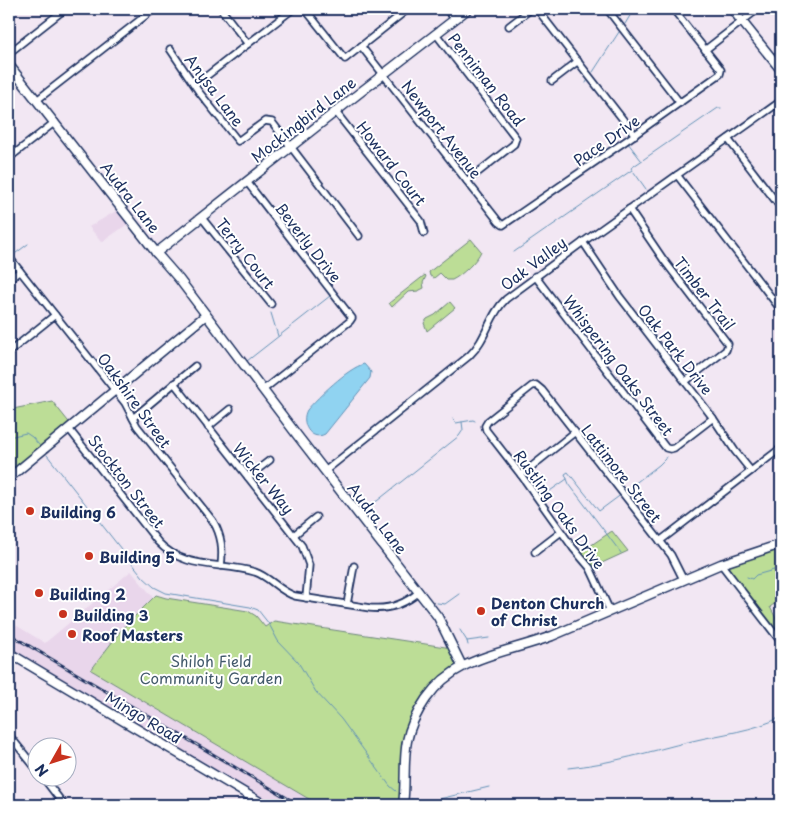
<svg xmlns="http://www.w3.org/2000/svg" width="790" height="814" viewBox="0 0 790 814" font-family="'Playpen Sans',sans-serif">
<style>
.built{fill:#e9d6eb}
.green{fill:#bcdd96;stroke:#6c867a}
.water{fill:#90d3f1;stroke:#6191b6}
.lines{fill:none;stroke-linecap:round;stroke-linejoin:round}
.stream{stroke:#6191b6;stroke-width:1}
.minor-casing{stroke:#1b2f5e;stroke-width:9}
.tertiary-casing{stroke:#1b2f5e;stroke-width:11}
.minor{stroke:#fff;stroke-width:5.5}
.tertiary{stroke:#fff;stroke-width:8}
.rail-casing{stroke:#1b2f5e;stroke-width:3}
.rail{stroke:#fff;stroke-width:1;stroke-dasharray:4;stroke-linecap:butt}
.poi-dot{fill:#c8321e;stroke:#fff;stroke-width:2}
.labels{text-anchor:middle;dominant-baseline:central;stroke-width:4;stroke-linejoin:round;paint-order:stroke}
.street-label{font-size:15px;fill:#1b2f5e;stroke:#fff}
.poi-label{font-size:15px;font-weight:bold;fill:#1b2f5e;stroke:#fff;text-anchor:start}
.park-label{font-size:15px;fill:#435a6c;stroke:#fff}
</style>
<rect width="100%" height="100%" fill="#f2e7f3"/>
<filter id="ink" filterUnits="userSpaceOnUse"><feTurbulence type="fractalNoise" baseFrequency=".02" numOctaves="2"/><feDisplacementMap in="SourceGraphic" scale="10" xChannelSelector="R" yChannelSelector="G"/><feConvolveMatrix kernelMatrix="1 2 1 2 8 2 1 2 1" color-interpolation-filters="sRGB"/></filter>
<g filter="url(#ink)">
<g class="built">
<polygon points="121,208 132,221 102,242 89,227"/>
<polygon points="131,571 153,597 122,629 91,670 319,805 265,805 9,653 9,621 45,643"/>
</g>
<g class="green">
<path d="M471 239 481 251C478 260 461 276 452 280H447L440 273 434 278 430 276 429 272Z"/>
<polygon points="425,275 426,276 423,283 424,288 418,291 408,292 392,307 389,303"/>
<polygon points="450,302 455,308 427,331 424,323 427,319 435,315"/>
<polygon points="9,396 13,409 52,401 72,426 9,478"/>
<polygon points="612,531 628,551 591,568 578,554"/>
<polygon points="781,544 781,613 774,604 770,607 778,622 781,624 781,642 721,564"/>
<polygon points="156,595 166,598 248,611 256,616 265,627 274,621 452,648 462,666 440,682 411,729 403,805 319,805 91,670 122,629"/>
</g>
<path class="water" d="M364 364 371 372 370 378 325 434C310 442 300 422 307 410 318 397 348 368 364 364Z"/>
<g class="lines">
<g class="stream">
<polyline points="625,24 634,9"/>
<polyline points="593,72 619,32"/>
<polyline points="586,83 587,81"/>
<polyline points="628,143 641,160"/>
<polyline points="646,189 631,168 718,108 721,108"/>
<polyline points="514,252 632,170"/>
<polyline points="12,256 28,244"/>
<polyline points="271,313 278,336"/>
<polyline points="247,361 330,296"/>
<polyline points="453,419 456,423 473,420 475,421"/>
<polyline points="9,437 26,433 32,437 39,445"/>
<polyline points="47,455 143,577 154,587 166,593 250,607 258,610 269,624 278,641 298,662 316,692 341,719 390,786 396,791"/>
<polyline points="665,458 667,457"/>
<polyline points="625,491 659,465 665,459"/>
<polyline points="547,493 567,479"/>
<polyline points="361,509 377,501 459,436 463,430 462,422"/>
<polyline points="621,553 569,484 565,474 568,472 599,511 622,494"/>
<polyline points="747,577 752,579 756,575 781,568"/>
<polyline points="437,603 445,604 459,594"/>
<polyline points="460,630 467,641 468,645"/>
<polyline points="467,641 489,638"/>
<path d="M568 768C610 764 651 751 692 741 721 734 754 731 781 717"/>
<polyline points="411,799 427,802 489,787"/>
</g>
<g class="minor-casing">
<g id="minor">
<polyline points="221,9 248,44"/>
<polyline points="305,9 345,59 408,9"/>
<polyline points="393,9 398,16"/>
<polyline points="446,9 455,19"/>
<polyline points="537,9 635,135"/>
<polyline points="607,9 680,103"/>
<polyline points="509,26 531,9"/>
<polyline points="436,34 516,138 514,144 467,181"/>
<polyline points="361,46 499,222 503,225 630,138 720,74 721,70 719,67 673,9"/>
<polyline points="170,49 199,92 238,141 265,121 272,122 359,236"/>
<polyline points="705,50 758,9"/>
<polyline points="9,53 65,9"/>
<polyline points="552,81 578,61"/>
<polyline points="195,85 293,9"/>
<polyline points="37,100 154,9"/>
<polyline points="335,111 421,221 424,233"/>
<polyline points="728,139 781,208"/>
<polyline points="9,158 55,122"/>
<polyline points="677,175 781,310"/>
<polyline points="247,182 352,318 350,321 263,390"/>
<polyline points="629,209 663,259 728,344 726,350 686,381"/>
<polyline points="202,218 271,304"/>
<polyline points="583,242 620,297 713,418 735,451 751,471"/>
<path d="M9 257 125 403 137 426 213 521C222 536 223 550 221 566"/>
<polyline points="535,276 666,448 670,449 674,448 713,418"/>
<polyline points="9,279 20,271"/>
<polyline points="9,352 55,315"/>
<polyline points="174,383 302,546 309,565 306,598"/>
<polyline points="133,418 195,366"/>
<polyline points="208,427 230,409"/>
<path d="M69 429 158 542C184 570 222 562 255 572 270 577 279 591 295 596L370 608C389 610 405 604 419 592"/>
<path d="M325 471 469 356C487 339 489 315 506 299L583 242 781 101"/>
<polyline points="521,475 575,432"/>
<polyline points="248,477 270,460"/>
<polyline points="294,535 316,517"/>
<polyline points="660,541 781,448"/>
<polyline points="535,552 561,532"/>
<polyline points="721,564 781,642"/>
<polyline points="347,604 354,566"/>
<polyline points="610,611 590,568 573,548 521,475 486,430 485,426 488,421 532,386 536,385 542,390 671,555 683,579"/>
<polyline points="9,735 38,771"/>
<polyline points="42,776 64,805"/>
</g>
</g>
<g class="tertiary-casing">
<g id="tertiary">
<polyline points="732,9 781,70"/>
<polyline points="9,65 158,255 179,279 297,435 438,617 462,666"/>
<polyline points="156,253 358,94 468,9"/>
<polyline points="9,478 206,315"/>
<polyline points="9,653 265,805"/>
<path d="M403 805C406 784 403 762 407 741 410 726 417 712 426 699 457 655 505 654 552 636L721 564 781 544"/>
</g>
</g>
<use href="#minor" class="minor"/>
<use href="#tertiary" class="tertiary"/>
<g class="rail-casing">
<polyline id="rail" points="9,634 299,805"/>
</g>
<use href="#rail" class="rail"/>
</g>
</g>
<g class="poi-dot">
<circle cx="30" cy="511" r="5"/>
<circle cx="89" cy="556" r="5"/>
<circle cx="39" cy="593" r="5"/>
<circle cx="481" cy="611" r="5"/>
<circle cx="63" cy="614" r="5"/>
<circle cx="72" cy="634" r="5"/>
</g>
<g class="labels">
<g class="street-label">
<text transform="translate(487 79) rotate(52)">Penniman Road</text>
<text transform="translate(215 90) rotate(53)">Anysa Lane</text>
<text transform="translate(303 119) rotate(-38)">Mockingbird Lane</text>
<text transform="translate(442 129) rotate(52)">Newport Avenue</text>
<text transform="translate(606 140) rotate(-35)">Pace Drive</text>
<text transform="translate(392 163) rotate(52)">Howard Court</text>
<text transform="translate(131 197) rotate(52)">Audra Lane</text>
<text transform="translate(309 242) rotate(52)">Beverly Drive</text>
<text transform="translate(246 253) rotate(52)">Terry Court</text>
<text transform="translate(533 263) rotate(-37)">Oak Valley</text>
<text transform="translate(705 293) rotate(52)">Timber Trail</text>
<text transform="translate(676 349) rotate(52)">Oak Park Drive</text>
<text transform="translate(619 365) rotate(53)">Whispering Oaks Street</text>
<text transform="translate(135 400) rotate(54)">Oakshire Street</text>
<text transform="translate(622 473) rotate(52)">Lattimore Street</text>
<text transform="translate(264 478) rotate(51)">Wicker Way</text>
<text transform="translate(127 481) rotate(52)">Stockton Street</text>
<text transform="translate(560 509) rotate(54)">Rustling Oaks Drive</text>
<text transform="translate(378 518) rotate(52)">Audra Lane</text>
<text transform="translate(144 717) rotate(31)">Mingo Road</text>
</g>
<g class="poi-label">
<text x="40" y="511">Building 6</text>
<text x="99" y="556">Building 5</text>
<text x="49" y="593">Building 2</text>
<text x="491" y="602">Denton Church<tspan x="491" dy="17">of Christ</tspan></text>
<text x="73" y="614">Building 3</text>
<text x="82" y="634">Roof Masters</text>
</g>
<g class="park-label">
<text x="211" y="660">Shiloh Field<tspan x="211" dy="17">Community Garden</tspan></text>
</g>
</g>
<rect width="790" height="814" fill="none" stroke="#fff" stroke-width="30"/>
<rect x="15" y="15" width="760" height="784" fill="none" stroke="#1b2f5e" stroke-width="2" filter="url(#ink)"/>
<g transform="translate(52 762) rotate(231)"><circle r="24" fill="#ffffff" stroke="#a4acbf"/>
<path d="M0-4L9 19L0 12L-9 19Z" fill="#c8321e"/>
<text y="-8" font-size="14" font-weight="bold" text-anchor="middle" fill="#1b2f5e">N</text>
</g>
</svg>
